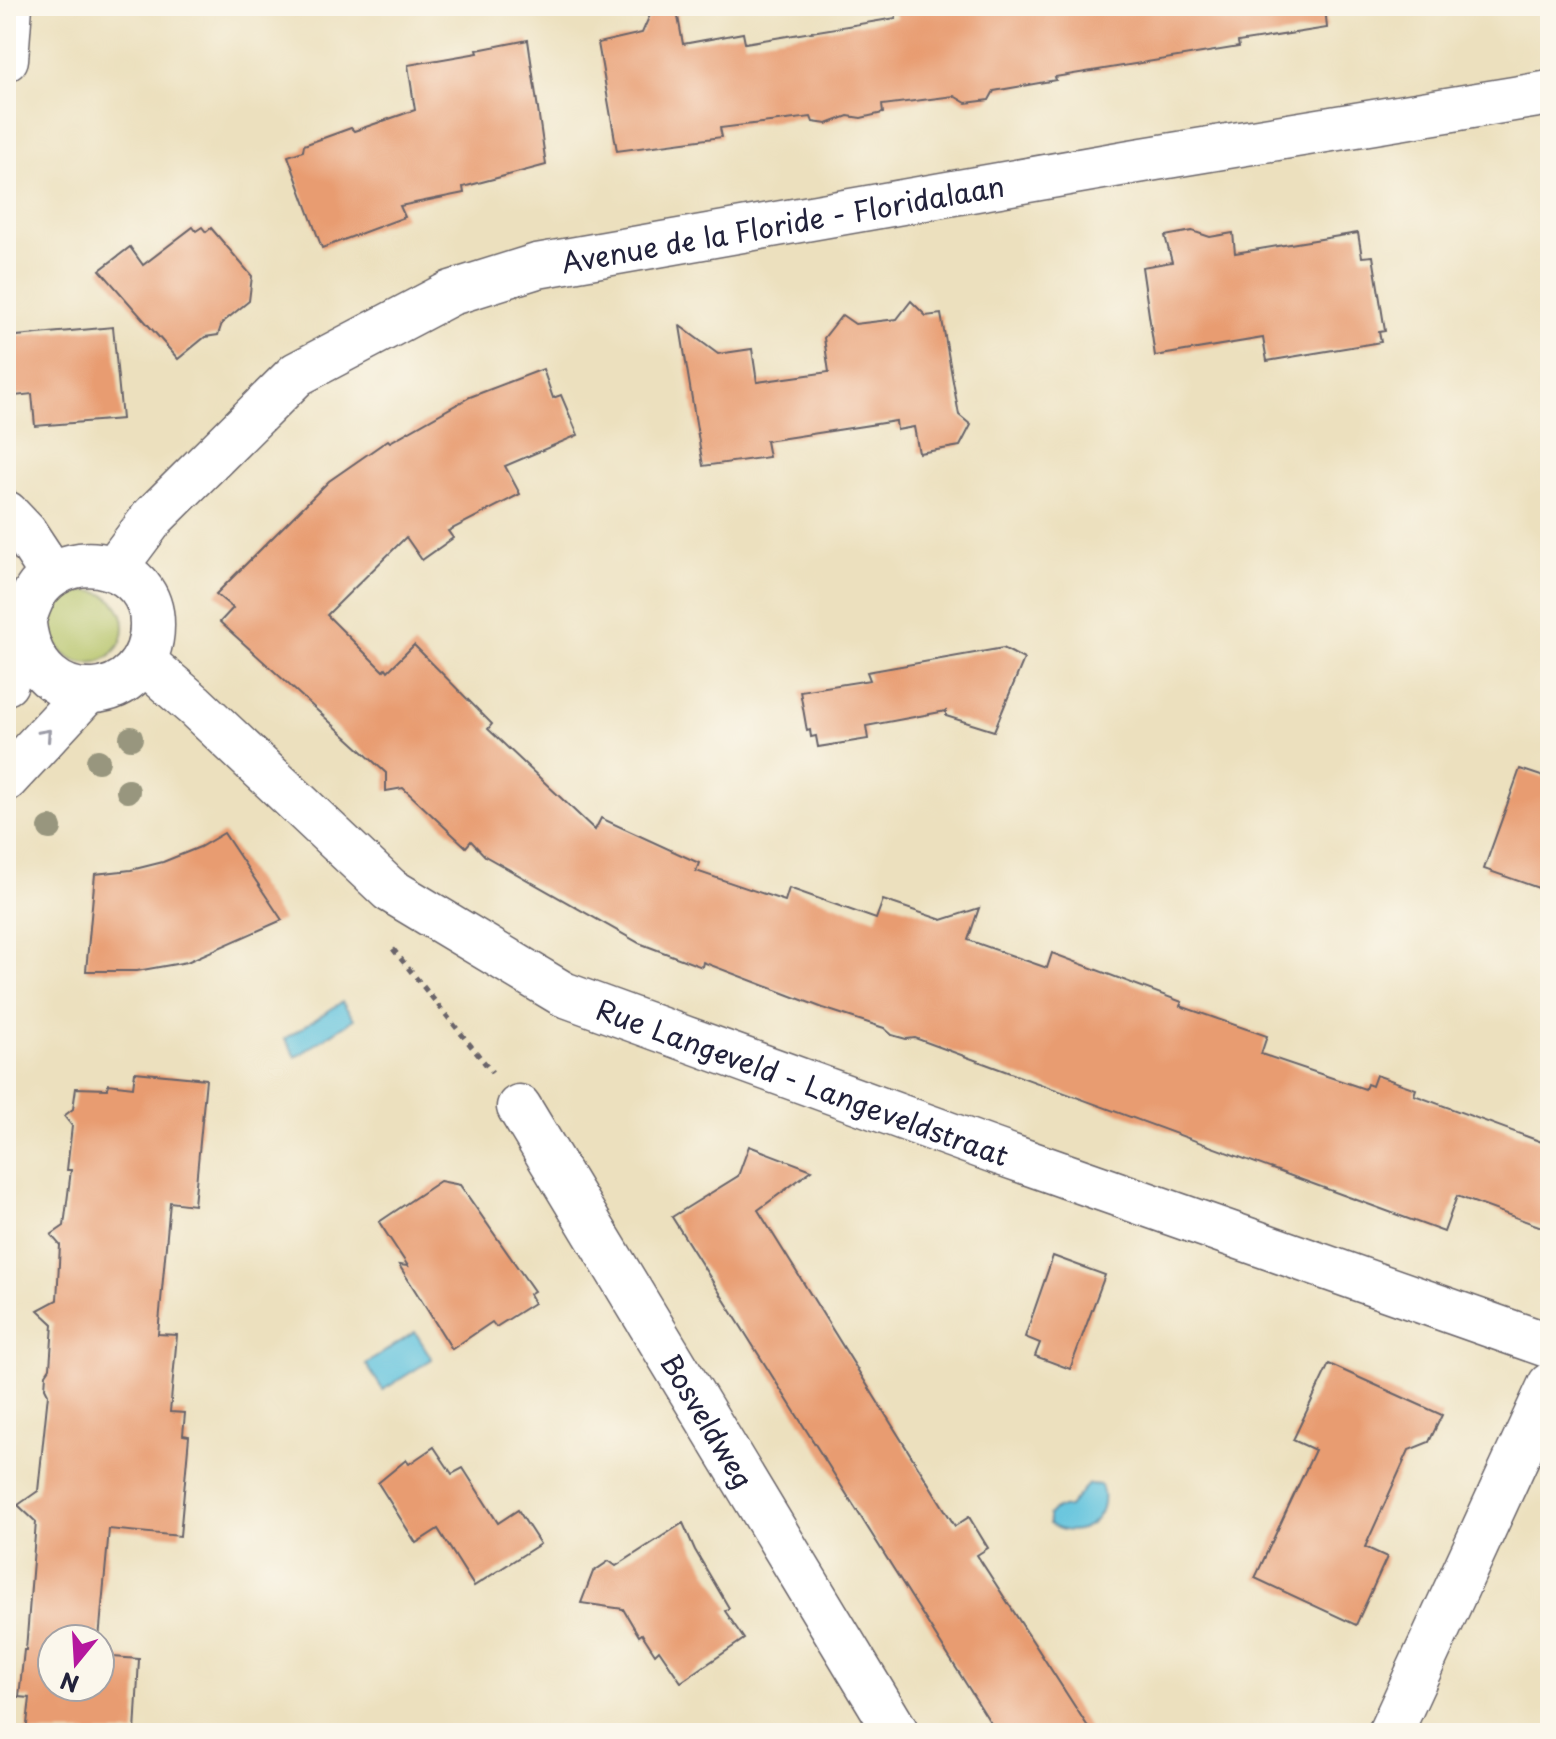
<svg xmlns="http://www.w3.org/2000/svg" width="1556" height="1739" viewBox="0 0 1556 1739" font-family="'Playpen Sans',sans-serif">
<style>
.green{fill:#b2c164;stroke:#6a7250;stroke-width:2}
.water{fill:#5fc2dd;stroke:#40728c;stroke-width:2}
.building{fill:#e89c71}
.lines{fill:none;stroke-linecap:round;stroke-linejoin:round}
.minor-casing{stroke:#696469;stroke-width:47}
.path{stroke:#696469;stroke-width:5;stroke-dasharray:6 6;stroke-linecap:butt}
.minor{stroke:#fff;stroke-width:44}
.tree{fill:#98967e}
.oneway{stroke:#9c9ca7}
.labels{text-anchor:middle;dominant-baseline:central;stroke-width:6;stroke-linejoin:round;paint-order:stroke}
.street-label{font-size:28px;fill:#22223b;stroke:#fbf7ec}
</style>
<rect width="100%" height="100%" fill="#fbf7ec"/>
<filter id="ink" filterUnits="userSpaceOnUse"><feTurbulence type="fractalNoise" baseFrequency=".0125" numOctaves="2"/><feDisplacementMap in="SourceGraphic" scale="16" xChannelSelector="R" yChannelSelector="G"/><feConvolveMatrix kernelMatrix="1 2 1 2 8 2 1 2 1" color-interpolation-filters="sRGB"/></filter>
<filter id="wash" filterUnits="userSpaceOnUse"><feTurbulence type="fractalNoise" baseFrequency=".006" numOctaves="4" result="noise"/><feDisplacementMap in="SourceGraphic" scale="32" xChannelSelector="R" yChannelSelector="G"/><feGaussianBlur stdDeviation="1.8" result="paint"/><feColorMatrix in="noise" values="0 0 0 0 0 0 0 0 0 0 0 0 0 0 0 0 0 1.4 0 .05"/><feComposite in="paint" operator="in"/></filter>
<g filter="url(#wash)">
<rect width="100%" height="100%" fill="#ece0be"/>
<circle class="green" cx="88" cy="627" r="36"/>
<g class="water">
<polygon points="342,1002 354,1019 296,1057 285,1039"/>
<polygon points="415,1332 432,1359 383,1390 366,1364"/>
<path d="M1088 1484 1101 1485C1113 1519 1077 1543 1049 1524V1515L1055 1509 1069 1507Z"/>
</g>
<g id="blocks">
<g class="building">
<polygon points="654,6 676,6 683,44 743,33 745,43 896,18 894,6 1325,6 1327,28 1238,42 1239,47 1055,77 1056,80 994,91 989,100 966,103 954,96 882,105 883,113 861,118 848,116 827,124 813,122 811,117 720,128 722,137 617,151 598,43 642,33"/>
<polygon points="528,40 546,165 463,187 464,193 400,206 405,217 322,248 288,156 303,151 304,145 351,128 354,131 415,110 408,65 478,53 477,50"/>
<polygon points="193,227 196,231 202,227 206,232 211,228 252,276 249,301 222,323 218,335 205,337 178,359 100,270 130,247 143,265"/>
<polygon points="1192,231 1210,237 1233,233 1235,253 1358,233 1362,257 1373,256 1385,331 1379,332 1381,342 1267,361 1263,338 1155,356 1142,267 1172,262 1165,236"/>
<polygon points="911,301 926,316 941,314 959,415 971,425 960,446 919,453 914,427 897,430 896,421 766,441 769,457 703,466 680,326 718,354 752,349 757,382 829,372 824,338 842,315 855,324 897,319"/>
<polygon points="113,327 122,419 35,426 32,394 6,397 6,337"/>
<polygon points="543,369 553,398 561,395 578,435 505,466 520,494 448,531 453,538 422,560 406,537 327,615 383,671 386,668 388,671 414,645 492,724 488,729 595,830 601,818 699,863 696,871 785,901 789,888 876,919 883,900 942,920 979,908 968,940 1047,968 1052,953 1182,1002 1180,1006 1267,1036 1261,1054 1365,1089 1367,1084 1372,1086 1376,1075 1416,1089 1414,1095 1550,1145 1550,1230 1457,1196 1444,1232 915,1038 906,1039 892,1035 884,1028 823,1008 703,962 702,967 639,943 485,856 471,841 466,847 403,788 386,791 386,773 220,622 233,608 216,594 329,481 388,440 390,442 470,397"/>
<polygon points="1003,648 1024,659 994,731 946,716 946,711 866,726 868,739 818,747 816,736 811,737 810,730 807,731 800,691 870,680 867,672"/>
<polygon points="1520,769 1550,779 1550,892 1484,869"/>
<polygon points="224,833 282,920 187,962 137,971 86,971 95,874 131,870 163,862 200,847"/>
<polygon points="135,1072 206,1079 194,1205 170,1202 158,1334 177,1335 170,1412 185,1413 183,1435 189,1436 180,1536 109,1529 99,1639 52,1639 52,1687 100,1687 100,1656 139,1659 135,1733 26,1733 30,1698 19,1697 24,1650 26,1650 36,1522 18,1505 38,1491 48,1394 45,1388 46,1374 50,1368 53,1324 38,1310 57,1300 60,1245 51,1235 64,1226 71,1170 67,1170 72,1126 64,1116 73,1109 76,1088 107,1089 108,1084 133,1087"/>
<polygon points="749,1146 812,1170 758,1210 955,1526 969,1517 988,1548 977,1555 1092,1733 997,1733 672,1217 738,1176"/>
<polygon points="440,1181 460,1185 534,1291 529,1294 534,1303 496,1327 492,1322 452,1349 399,1265 408,1266 379,1222"/>
<polygon points="1053,1256 1105,1275 1070,1369 1035,1356 1040,1343 1025,1337"/>
<polygon points="1329,1364 1442,1415 1429,1442 1409,1450 1365,1547 1387,1557 1356,1625 1255,1578 1315,1450 1293,1440"/>
<polygon points="434,1447 452,1474 463,1468 498,1523 518,1510 540,1544 474,1586 438,1529 416,1543 378,1483 406,1460 409,1464"/>
<polygon points="683,1523 695,1550 729,1608 725,1611 744,1639 681,1682 659,1650 655,1654 642,1634 639,1636 623,1609 581,1603 593,1572 609,1561 616,1566"/>
</g>
</g>
</g>
<g filter="url(#ink)">
<use href="#blocks" fill-opacity="0" stroke="#696469" stroke-width="2"/>
<g class="lines">
<g class="minor-casing">
<g id="minor">
<polyline points="6,59 10,6"/>
<polyline points="6,513 25,533 52,574"/>
<path id="s1" d="M115 568 153 517 297 374 451 293 537 266 1131 162 1550 93"/>
<path id="s2" d="M143 661 194 705 390 890 563 994 992 1150 1550 1346"/>
<path d="M6 683C13 659 25 602 40 586 75 545 152 565 152 624 153 707 35 720 24 624"/>
<polyline points="6,779 88,691"/>
<path id="s3" d="M519 1107 897 1733"/>
<polyline points="1390,1733 1550,1385"/>
</g>
</g>
<polyline class="path" points="393,949 492,1072"/>
<use href="#minor" class="minor"/>
</g>
<g class="tree">
<circle cx="131" cy="738" r="12"/>
<circle cx="98" cy="761" r="12"/>
<circle cx="128" cy="791" r="12"/>
<circle cx="50" cy="828" r="12"/>
</g>
<defs><path id="oneway-chevron" d="M-2-3.5L2.5 0L-2 3.5" fill="none" stroke-width="1.6" stroke-linecap="round" stroke-linejoin="round" transform="scale(2)"/></defs>
<use class="oneway" href="#oneway-chevron" transform="translate(46 734) rotate(-48)"/>
</g>
<g class="labels">
<g class="street-label">
<text stroke="none"><textPath href="#s1" startOffset="780">Avenue de la Floride - Floridalaan</textPath></text>
<text stroke="none"><textPath href="#s2" startOffset="794">Rue Langeveld - Langeveldstraat</textPath></text>
<text stroke="none"><textPath href="#s3" startOffset="366">Bosveldweg</textPath></text>
</g>
</g>
<rect width="1556" height="1739" fill="none" stroke="#fbf7ec" stroke-width="32"/>
<g transform="translate(76 1663) rotate(198)"><circle r="38" fill="#fbf7ec" stroke="#a4a2a5" stroke-width="2"/>
<path d="M0-6L14 30L0 20L-14 30Z" fill="#b5179e"/>
<text y="-12" font-size="22" font-weight="bold" text-anchor="middle" fill="#22223b">N</text>
</g>
</svg>
